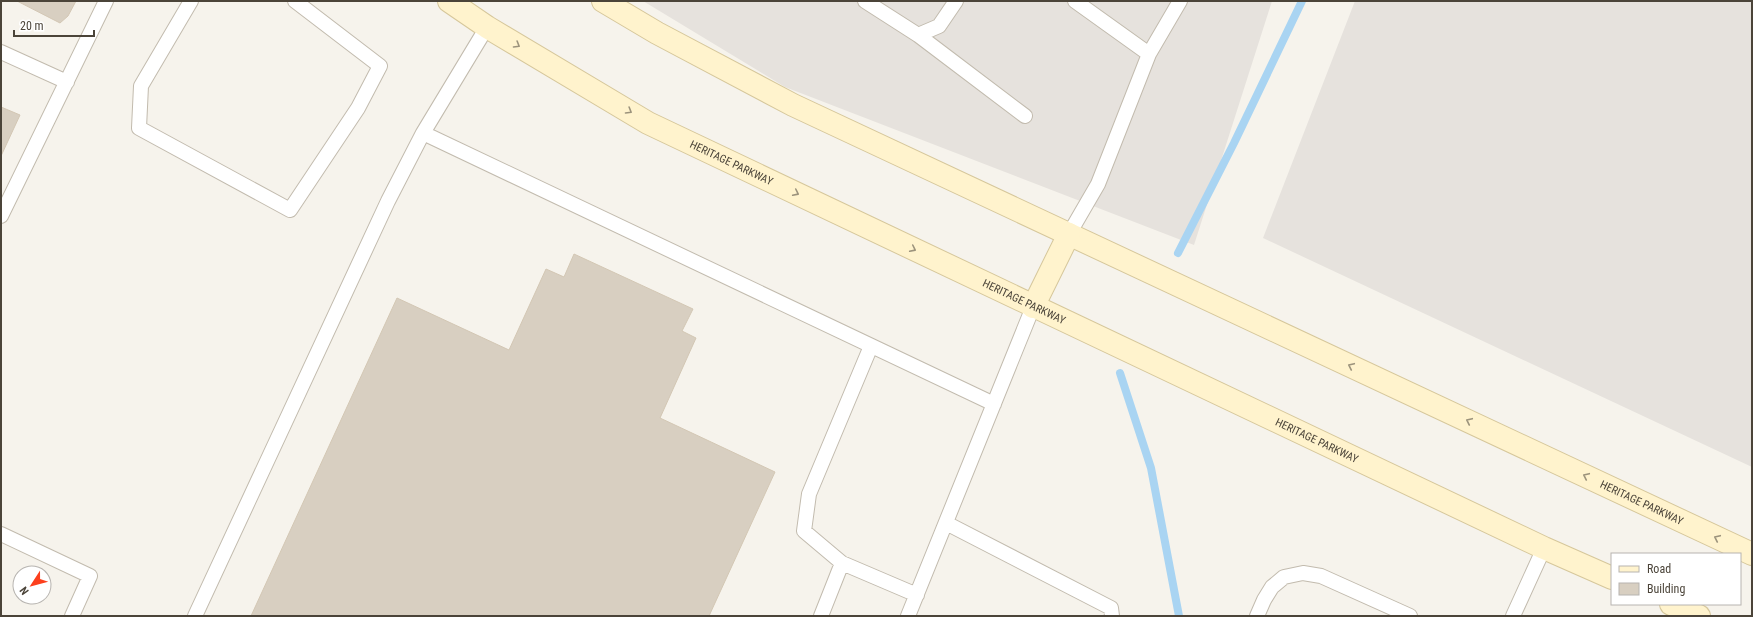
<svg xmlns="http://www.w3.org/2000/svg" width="1753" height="617" font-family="'Roboto Condensed',sans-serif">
  <rect width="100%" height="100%" fill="#f6f3ec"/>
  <!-- industrial -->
  <path fill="#e6e2dd" d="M643,1H1272L1194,245L785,87Z
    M1355,1H1752V467L1263,238Z"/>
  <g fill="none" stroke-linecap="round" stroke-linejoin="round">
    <!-- stream -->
    <path stroke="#a9d4f2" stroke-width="8" d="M1178,253L1234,143L1302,1
      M1120,373L1151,468L1179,616"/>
  </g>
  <!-- building -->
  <path fill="#d8cfc1" stroke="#d3c7b4" d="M17,1H76L68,16L60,23Z
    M1,107L20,115L1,156Z
    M574,254L693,309L682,331L696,338L660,418L775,472L709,616H251L397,298L509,350L546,269L564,277Z"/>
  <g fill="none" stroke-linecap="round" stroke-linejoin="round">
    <defs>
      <path id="lane" d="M191,1L141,86L139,128L290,210L358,108L380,66L295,1
        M865,1L918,35L939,26L956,1
        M1075,1L1149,54
        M918,35L1025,116
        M1,52L67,82
        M423,133L994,404
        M1,216L106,1
        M1069,234L1098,184L1149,54L1180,1
        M946,523L1111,608L1112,616
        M1,534L90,576L72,616
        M842,563L804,531L809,494L871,346
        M195,616L388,201L423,133L487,27
        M821,616L842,563L917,595
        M908,616L1033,307
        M1257,616L1264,600L1272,587L1284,577L1303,573L1321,576L1410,616
        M1513,616L1544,548"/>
      <g id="secondary">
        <path id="s1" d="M449,1L487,27L648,123L1544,548L1612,578"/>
        <path id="s2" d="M603,1L657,33L793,105L1752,554"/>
        <path d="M1033,307L1069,234"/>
        <path d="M1671,604L1699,616"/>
      </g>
    </defs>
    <!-- lane casing -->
    <use href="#lane" stroke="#c2bbae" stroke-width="16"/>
    <!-- secondary casing -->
    <use href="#secondary" stroke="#d6c79b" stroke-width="24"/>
    <!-- lane -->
    <use href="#lane" stroke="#fff" stroke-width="14"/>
    <!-- secondary -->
    <use href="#secondary" stroke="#fff3cd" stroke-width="22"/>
  </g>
  <!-- one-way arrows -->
  <defs><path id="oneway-chevron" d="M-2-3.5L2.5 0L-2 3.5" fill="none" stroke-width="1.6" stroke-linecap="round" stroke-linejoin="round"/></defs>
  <g stroke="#9c937c">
    <use href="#oneway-chevron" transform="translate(517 45) rotate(31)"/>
    <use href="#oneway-chevron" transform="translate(629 111) rotate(31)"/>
    <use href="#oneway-chevron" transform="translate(796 193) rotate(26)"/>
    <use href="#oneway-chevron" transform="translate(913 249) rotate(26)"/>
    <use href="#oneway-chevron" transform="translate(1351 366) rotate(-155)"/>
    <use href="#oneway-chevron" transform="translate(1469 421) rotate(-155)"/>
    <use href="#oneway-chevron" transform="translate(1586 476) rotate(-155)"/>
    <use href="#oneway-chevron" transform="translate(1717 538) rotate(-155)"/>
  </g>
  <g text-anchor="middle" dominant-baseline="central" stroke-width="3" stroke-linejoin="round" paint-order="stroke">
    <!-- street labels -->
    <g font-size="11" fill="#4b4439" stroke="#fff">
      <text stroke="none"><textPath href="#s1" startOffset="326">HERITAGE PARKWAY</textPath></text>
      <text stroke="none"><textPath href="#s1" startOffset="650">HERITAGE PARKWAY</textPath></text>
      <text stroke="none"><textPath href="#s1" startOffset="974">HERITAGE PARKWAY</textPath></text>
      <text stroke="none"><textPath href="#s2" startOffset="1154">HERITAGE PARKWAY</textPath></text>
    </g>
  </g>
  <!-- border -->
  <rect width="1753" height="617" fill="none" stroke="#4b4439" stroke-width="4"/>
  <!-- legend -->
  <rect x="1611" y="553" width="130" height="52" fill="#ffffff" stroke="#b7b4b0"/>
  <rect x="1619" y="566" width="20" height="6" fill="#fff3cd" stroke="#b7b4b0"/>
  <text x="1647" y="573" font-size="12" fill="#4b4439">Road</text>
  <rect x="1619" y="583" width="20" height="12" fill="#d8cfc1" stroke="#b7b4b0"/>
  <text x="1647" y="593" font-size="12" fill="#4b4439">Building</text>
  <!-- north arrow -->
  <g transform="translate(32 585) rotate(234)"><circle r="19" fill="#ffffff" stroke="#b7b4b0"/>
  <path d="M0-3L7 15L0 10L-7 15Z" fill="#fc3f1d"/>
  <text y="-6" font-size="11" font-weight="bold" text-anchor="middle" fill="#4b4439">N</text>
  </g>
  <!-- scale -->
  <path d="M14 30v6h80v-6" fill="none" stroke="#4b4439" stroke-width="2"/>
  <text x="20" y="30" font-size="12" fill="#4b4439" stroke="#ffffff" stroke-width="3" paint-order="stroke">20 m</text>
</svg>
